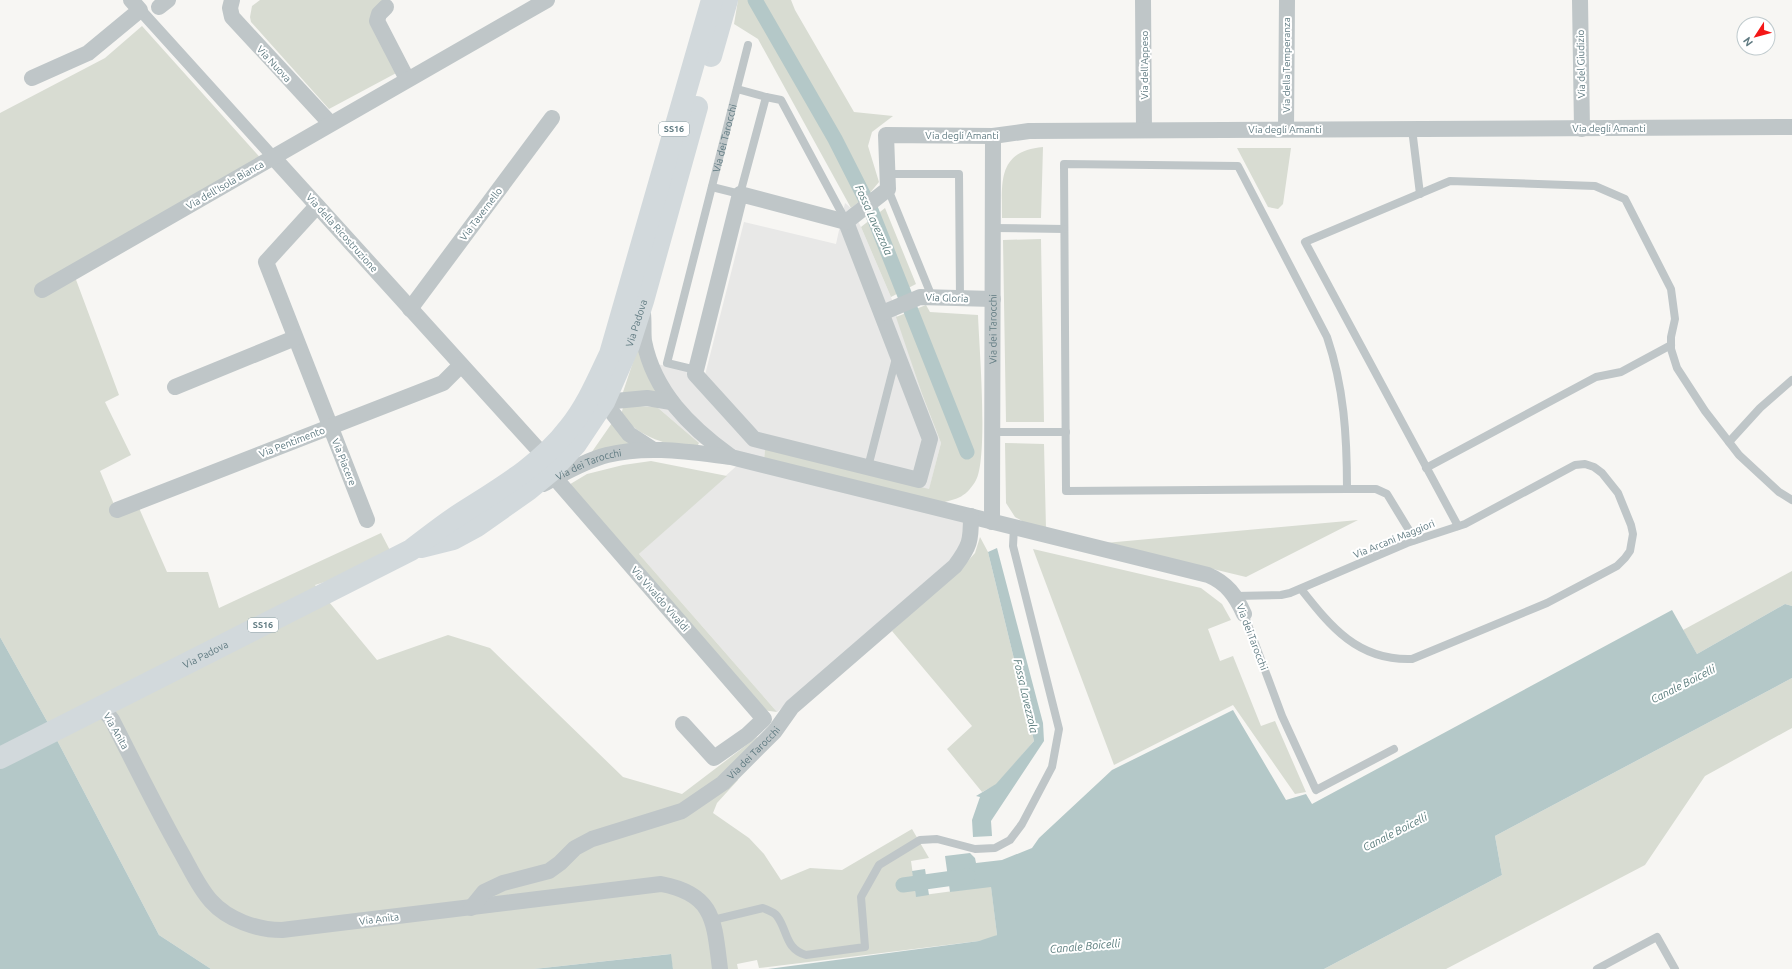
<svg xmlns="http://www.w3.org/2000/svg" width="1792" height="969" font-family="Ubuntu,sans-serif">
  <rect width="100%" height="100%" fill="#f7f6f3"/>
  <!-- built -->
  <path fill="#e8e8e7" d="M845,203L851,208L861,227L891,297L922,394L941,443L929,490L765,449L764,460L965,515L961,546L951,559L777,712L639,554L742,461L699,443L657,407V364L705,375L744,222L836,244Z"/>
  <!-- green -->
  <path fill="#d8dcd2" d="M260,0H382L385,4L380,7L400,71L329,109L251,22L250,17L252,6Z
    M738,0H791L795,10L854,112L893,116L872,132L868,146L879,182L869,194L851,208L758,39L734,24Z
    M142,26L265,163L75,277L119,395L105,402L131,455L100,471L118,514L139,508L167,572H208L219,608L381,533L395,560L315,585L377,660L448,635L490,648L623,777L682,794L757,737L760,740L729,770L738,780L717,803L713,813L749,838L764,854L781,880L810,868L842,870L912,829L929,858L911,861L916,896L991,886L997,935L988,940L979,941L759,968L757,960L737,964L738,969H673L670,954L534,969H211L159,935L48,723L0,637V113L105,58Z
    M1043,147L1041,218H1002C1002,182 997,151 1043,147Z
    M1237,148H1291L1283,204L1278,209L1268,207Z
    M885,208L916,284L891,297L861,227Z
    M1041,239L1044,422H1006L1003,240Z
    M926,305L930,312L978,315C979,345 989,462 975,482C964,499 956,499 937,504L764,460L765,449L929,489L941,443L922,394L896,317Z
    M639,344L657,392L622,395Z
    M637,406L657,407L699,443L695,451C665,443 643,439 621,416L623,407Z
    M612,423L636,445L589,456Z
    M1005,443L1044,444L1046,529L1029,525L1015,517L1006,503Z
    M651,461L727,476L639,554L777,712L762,710L567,486L587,474L623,465Z
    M1358,520L1246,577L1105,543Z
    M980,537L988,552L1034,741L996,785L982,792L947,749L972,726L892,631L966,563L975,553Z
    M1033,549L1201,588L1222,604L1231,620L1208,629L1220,661L1233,656L1261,726L1275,721L1306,792L1295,794L1233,705L1114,765Z
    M1792,571V606L1785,604L1697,654L1683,630Z
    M1792,678V728L1705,776L1645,865L1446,969H1324L1502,875L1495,836Z"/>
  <!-- water -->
  <path fill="#b4c8c8" d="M997,548L1043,723L1044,741L991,821L992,836L973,837L972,820L980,797L976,796L996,784L1034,741L988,552Z
    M1785,604L1792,606V678L1495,836L1502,875L1324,969H768L979,941L997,935L991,887L950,892L945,856L970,853L975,858L976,863L1002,860L1032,848L1039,838L1112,770L1233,710L1286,800L1306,794L1312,804L1672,610L1697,654Z
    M0,637L48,723L159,935L211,969H0Z
    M925,869L929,895L916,897L912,871Z
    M671,954L673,969H534Z"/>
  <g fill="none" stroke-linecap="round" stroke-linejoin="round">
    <!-- canal -->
    <path stroke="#b4c8c8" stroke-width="15" d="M755,0L835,139L871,210L967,452
      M903,885L968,876"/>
    <!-- service -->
    <g stroke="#bfc6c8" stroke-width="8">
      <path d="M737,89L766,97"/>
      <path d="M1412,129L1420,194"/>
      <path d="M1064,164L1238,166L1327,337C1344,387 1347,436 1347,489L1066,491Z"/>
      <path d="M887,174H959L960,298"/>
      <path d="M712,187L740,194L766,97L781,100L846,221"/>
      <path d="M888,189L932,297"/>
      <path d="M993,228L1064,229"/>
      <path id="s1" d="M696,370L667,363L748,45"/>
      <path d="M993,432H1066"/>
      <path d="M1729,442L1760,408L1792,380"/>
      <path d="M868,467L896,358"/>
      <path d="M1426,468L1596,377L1621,372L1671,345"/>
      <path d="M1347,489H1376L1387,494L1415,540"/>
      <path d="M1458,526L1305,242L1450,181L1595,186L1625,199L1671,289L1675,319L1671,337V349L1677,368L1705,411L1739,455L1779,492L1792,500"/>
      <path d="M1235,596L1281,595L1290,593L1407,543L1465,524L1575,465L1585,464L1594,467L1602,473L1618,493L1631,525L1633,534L1630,551L1625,558L1617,566L1602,574L1547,603L1412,659C1358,661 1331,627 1301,589"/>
      <path d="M1244,614L1282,716L1316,790L1394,749"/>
      <path d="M713,920L763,908C767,910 774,912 777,916C788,931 785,949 806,955L865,947L861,897L879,865L920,840L937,839L975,849L995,848L1010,840L1022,824L1052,767L1059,729L1013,546L1014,527"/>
      <path d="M1597,969L1657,937L1675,969"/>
    </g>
    <!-- pedestrian -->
    <path stroke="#bfc6c8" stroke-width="12" d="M140,10L273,157"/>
    <!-- minor -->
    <g stroke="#bfc6c8" stroke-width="16">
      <path d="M232,0L230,8L232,17L330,123"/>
      <path d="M1143,0L1144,130"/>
      <path d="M1580,0L1582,129"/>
      <path d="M159,7L168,0"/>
      <path d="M386,7L379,14L377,21L407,79"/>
      <path d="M32,78L88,53L140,10L131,0"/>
      <path d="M1286,129L1287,0"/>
      <path d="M273,157L544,456"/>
      <path d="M740,194L846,222L930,439L919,480L754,439L695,374Z"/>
      <path d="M317,206L266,262L367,520"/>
      <path d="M846,222L888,189L886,135L993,136L1029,131L1792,127"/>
      <path d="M42,290L547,0"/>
      <path d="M410,309L552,118"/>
      <path d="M882,313L920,297L993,299"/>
      <path d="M643,314C644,323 643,333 644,341C654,392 690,427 730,456"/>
      <path d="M175,387L295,338"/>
      <path d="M652,449L629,434L604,402L647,398L671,402"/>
      <path d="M555,478L764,719L747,735L714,758L683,724"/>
      <path id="s2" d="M543,484C563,474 584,461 607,455C648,445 689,452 731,457L1208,575C1227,583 1236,596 1244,614"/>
      <path d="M117,510L443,383L461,365"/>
      <path id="s3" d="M992,522L993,136"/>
      <path d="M102,707L112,720C135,765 157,810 182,854C191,870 199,888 211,901C228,920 257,930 282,930L661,884C715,894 714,922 720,969"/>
      <path id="s4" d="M471,908L484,892L503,883L549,871L560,863L575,848L592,839L682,811L723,783L775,731L792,707L955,566C970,546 971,541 971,516"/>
    </g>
    <!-- primary -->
    <g stroke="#d2d9dc" stroke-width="22">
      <path d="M711,56L727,0"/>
      <path id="s5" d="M421,547L453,539L477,526L528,490L551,471L576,444L604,402L629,345L643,301L697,107"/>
      <path id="s6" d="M0,758L411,550C427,538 443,525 460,514C499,489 540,466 569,428C587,406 598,379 610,354L712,0"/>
    </g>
  </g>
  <g text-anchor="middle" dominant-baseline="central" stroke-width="4" stroke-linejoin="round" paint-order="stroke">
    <!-- shield labels -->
    <g fill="#fff" stroke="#8fa2a7" stroke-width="1">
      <rect x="659" y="122" width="30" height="14" rx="3"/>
      <rect x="248" y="618" width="30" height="14" rx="3"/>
    </g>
    <g font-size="9" font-weight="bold" fill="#5f7a81">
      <text x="674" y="129">SS16</text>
      <text x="263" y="625">SS16</text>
    </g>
    <!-- street labels -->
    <g font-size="10" fill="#5f7a81" stroke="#fff">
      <text transform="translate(274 64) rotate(47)">Via Nuova</text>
      <text transform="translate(1581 64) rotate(-91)">Via del Giudizio</text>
      <text transform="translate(1144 65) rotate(-90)">Via dell'Appeso</text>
      <text transform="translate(1286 65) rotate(-90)">Via della Temperanza</text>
      <text x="1609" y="128">Via degli Amanti</text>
      <text x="1285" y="129">Via degli Amanti</text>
      <text x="962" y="135">Via degli Amanti</text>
      <text stroke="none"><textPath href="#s1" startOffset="262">Via dei Tarocchi</textPath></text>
      <text transform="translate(225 185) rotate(-30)">Via dell'Isola Bianca</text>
      <text transform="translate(481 214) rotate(-53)">Via Tavernello</text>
      <text transform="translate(342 233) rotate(48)">Via della Ricostruzione</text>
      <text transform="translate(947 298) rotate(2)">Via Gloria</text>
      <text stroke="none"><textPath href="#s5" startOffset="325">Via Padova</textPath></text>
      <text stroke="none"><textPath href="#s3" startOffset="193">Via dei Tarocchi</textPath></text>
      <text transform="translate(292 442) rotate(-21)">Via Pentimento</text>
      <text transform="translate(344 462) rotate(68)">Via Piacere</text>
      <text stroke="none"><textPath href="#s2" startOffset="50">Via dei Tarocchi</textPath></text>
      <text transform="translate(1394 539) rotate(-22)">Via Arcani Maggiori</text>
      <text transform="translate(660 599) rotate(49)">Via Vivaldo Vivaldi</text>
      <text transform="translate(1252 637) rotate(69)">Via dei Tarocchi</text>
      <text stroke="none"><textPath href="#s6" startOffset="230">Via Padova</textPath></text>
      <text transform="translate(116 731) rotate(60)">Via Anita</text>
      <text stroke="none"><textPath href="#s4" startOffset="330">Via dei Tarocchi</textPath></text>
      <text transform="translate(379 919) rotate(-7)">Via Anita</text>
    </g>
    <!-- water labels -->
    <g font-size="11" font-style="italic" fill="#5a7c7c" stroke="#fff">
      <text transform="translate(874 220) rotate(66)">Fossa Lavezzola</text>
      <text transform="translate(1683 684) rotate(-27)">Canale Boicelli</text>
      <text transform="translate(1026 696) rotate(77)">Fossa Lavezzola</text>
      <text transform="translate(1395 832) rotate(-27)">Canale Boicelli</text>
      <text transform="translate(1085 946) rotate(-5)">Canale Boicelli</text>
    </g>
  </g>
  <!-- north arrow -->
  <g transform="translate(1756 36) rotate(234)"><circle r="19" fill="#ffffff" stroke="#bfcacd"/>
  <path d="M0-3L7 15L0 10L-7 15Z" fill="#f41717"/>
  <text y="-6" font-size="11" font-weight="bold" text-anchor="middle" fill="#5f7a81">N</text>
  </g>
</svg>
